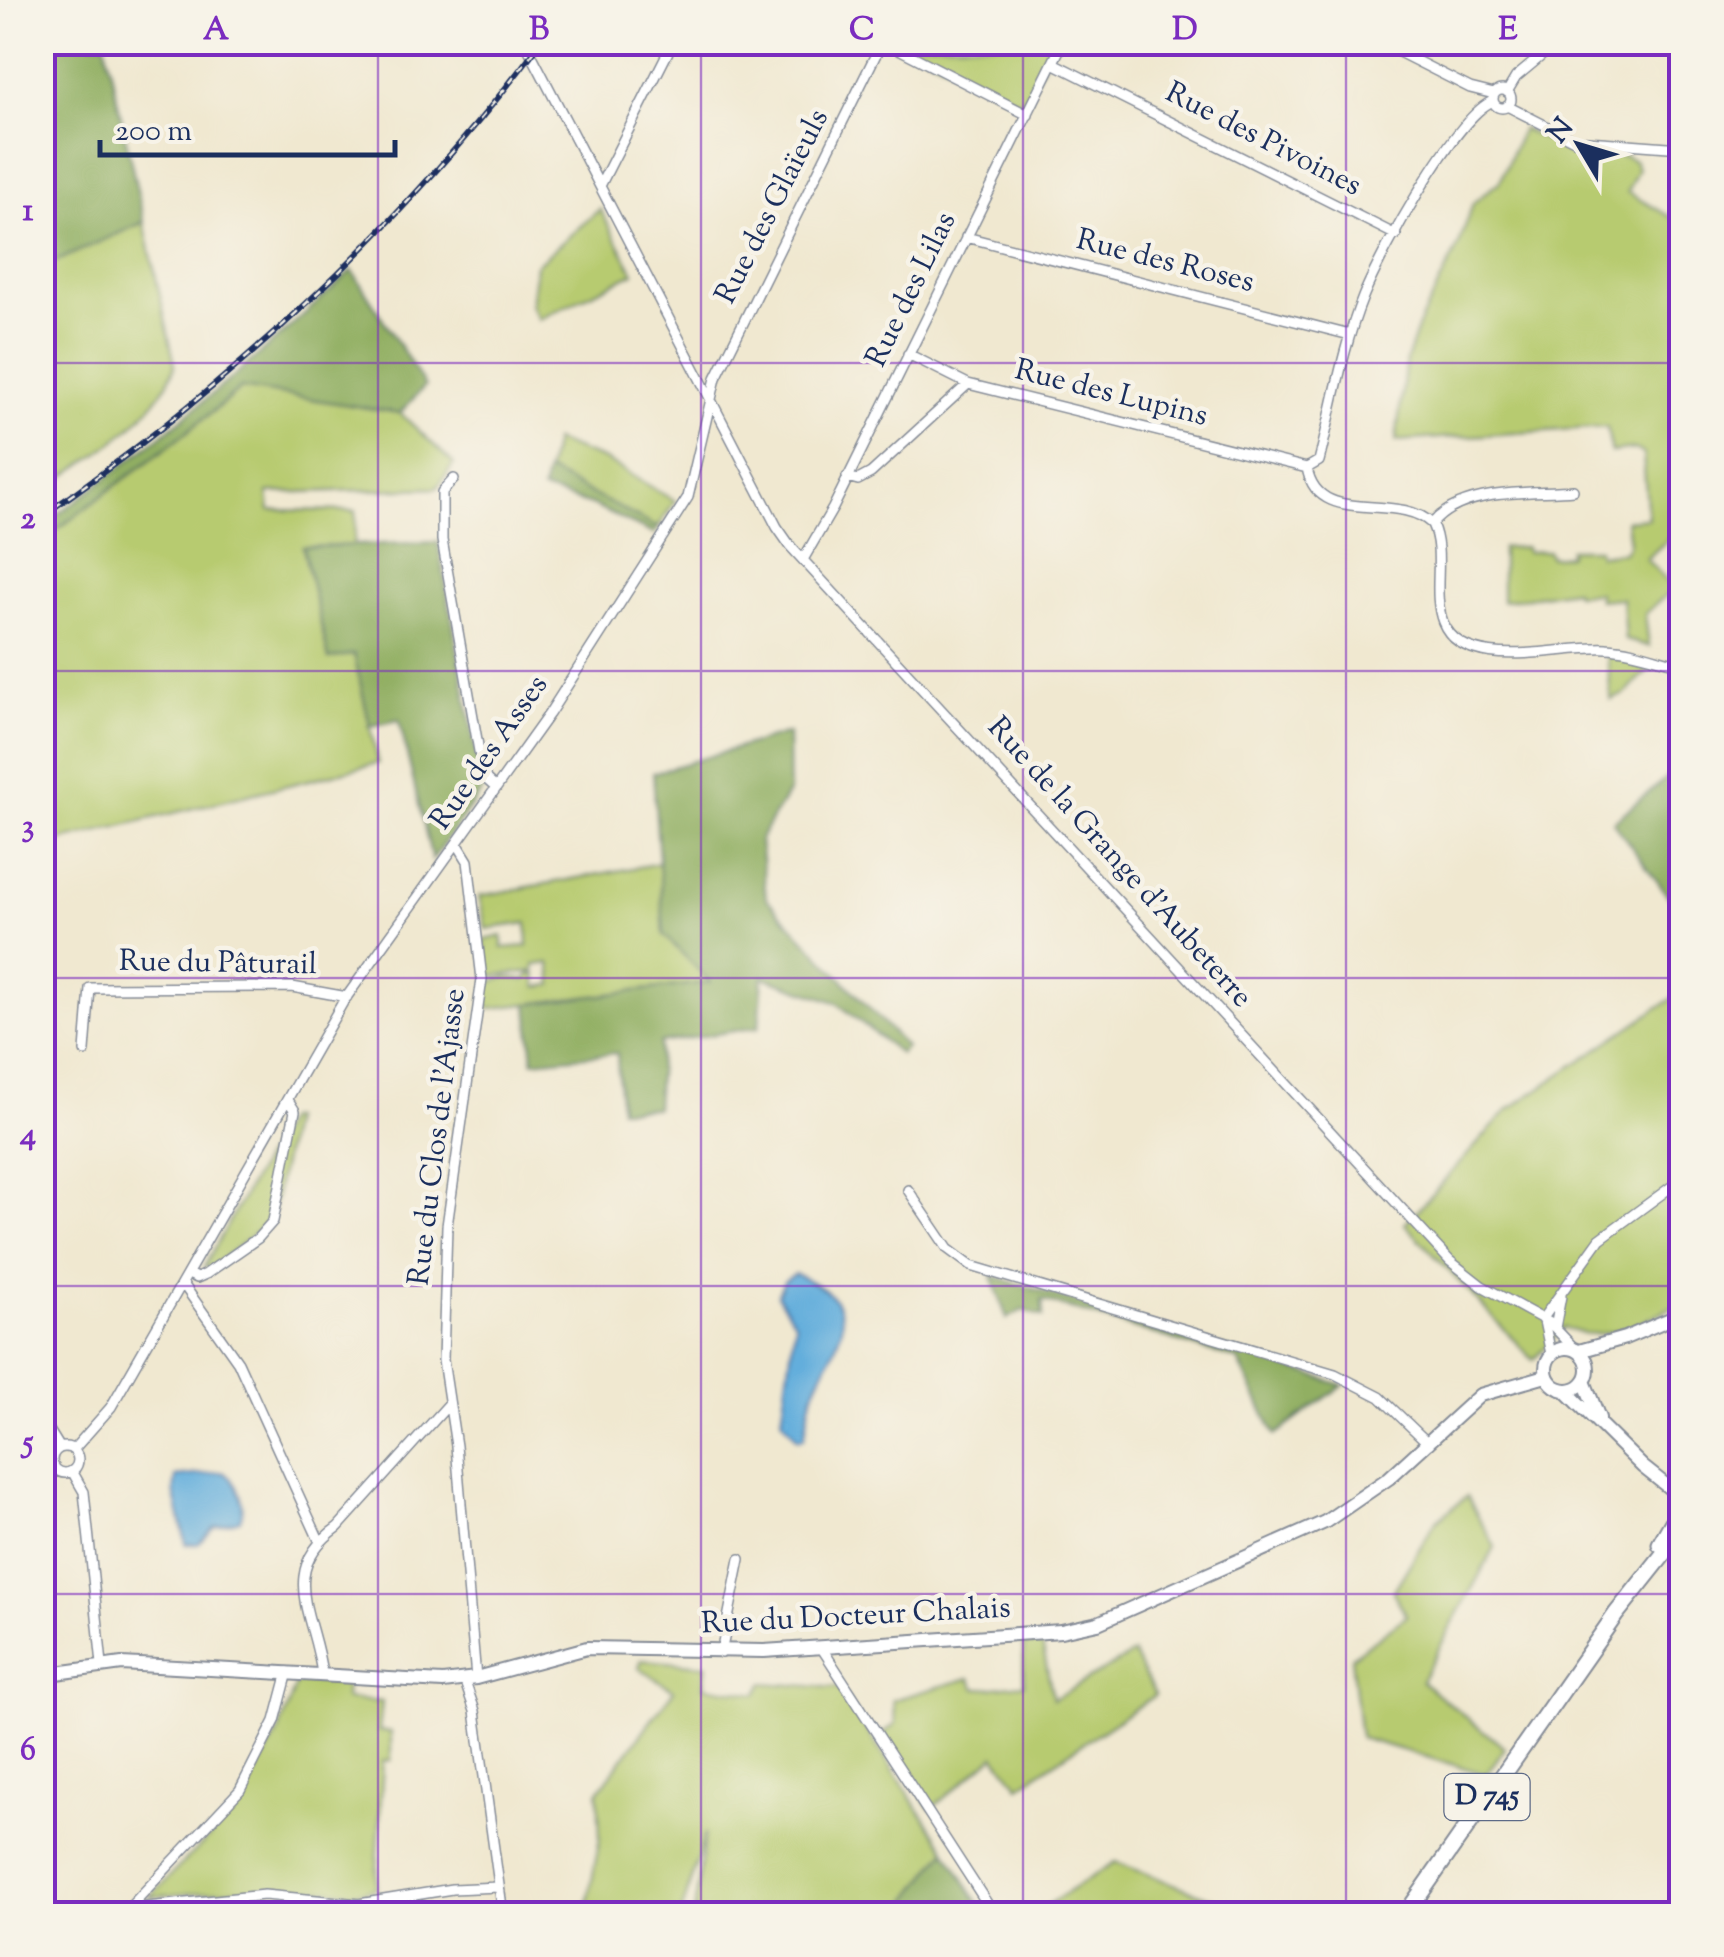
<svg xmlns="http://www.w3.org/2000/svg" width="1724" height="1957" font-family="'Sorts Mill Goudy',serif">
  <rect width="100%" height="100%" fill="#f7f3e8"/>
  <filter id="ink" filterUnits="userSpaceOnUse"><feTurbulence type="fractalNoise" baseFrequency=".01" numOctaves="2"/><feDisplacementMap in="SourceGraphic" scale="20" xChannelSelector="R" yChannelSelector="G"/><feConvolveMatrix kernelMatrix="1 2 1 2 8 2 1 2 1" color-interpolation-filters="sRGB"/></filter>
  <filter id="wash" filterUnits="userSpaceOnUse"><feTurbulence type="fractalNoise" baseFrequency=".0048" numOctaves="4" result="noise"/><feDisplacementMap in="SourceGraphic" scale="40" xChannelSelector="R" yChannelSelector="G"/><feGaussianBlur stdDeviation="2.25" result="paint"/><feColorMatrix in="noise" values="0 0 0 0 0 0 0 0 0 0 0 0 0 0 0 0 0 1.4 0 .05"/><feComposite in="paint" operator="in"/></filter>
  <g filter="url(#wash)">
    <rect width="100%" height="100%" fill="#f0e8d0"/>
    <!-- green -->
    <path fill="#b7cb6f" stroke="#697d66" stroke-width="2.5" d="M902,43H1054L1025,99L1019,102Z
      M1522,129L1578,154L1625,156L1635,161L1638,169L1627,192L1681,223V528L1646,559L1674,588L1645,614L1649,646L1625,640L1622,598L1599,600L1598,593L1575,594L1574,590L1502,601V548L1525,547L1526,552L1548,551L1550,557L1569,555V549H1598L1599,555L1624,552L1629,543L1626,520L1648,518L1643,454L1635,449L1611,452L1607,427L1396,441L1406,360L1418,326L1459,245L1473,203L1500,181Z
      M600,209L634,273L539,319L531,305L536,265Z
      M144,222L175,365C158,418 88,462 43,490V272L52,263Z
      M241,388L400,413L454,464L437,488L268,493L270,510L356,511L354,546L303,548L329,659L354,654L378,763L43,845V541C108,489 178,443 241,388Z
      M554,441L605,460L675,501L658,528L547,471Z
      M1607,654L1653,666L1625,694L1611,700Z
      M660,863L664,935L711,982L484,1009L487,983L507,977L526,980L530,974H536L537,987L553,985L550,963L535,965V971L487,976L484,940L502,936V948L528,946L527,923L486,929L479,896Z
      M1681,992V1303C1644,1320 1604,1347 1564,1327L1533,1360L1405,1224L1508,1110Z
      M286,1119H291L271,1220L211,1268L204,1267Z
      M1467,1496L1495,1547L1421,1681L1505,1748L1486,1774L1360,1738L1351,1657L1407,1616L1393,1592L1436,1521Z
      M1042,1643L1053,1699L1133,1654L1155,1695L1019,1786L995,1755L931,1809L882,1734L896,1724L893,1700L970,1678L976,1689L1024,1684L1023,1645Z
      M641,1660L707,1665L704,1686L757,1694L763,1683L839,1688L946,1850L908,1900L912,1914H694L705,1833L681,1914H586L600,1837L598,1792L674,1690L639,1668Z
      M297,1681L346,1683L345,1699L382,1702L379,1731L391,1732V1760L383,1761L376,1889L353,1893L281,1886L149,1897L236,1810L279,1731Z
      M1115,1862L1253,1914H1034Z"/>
    <!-- forest -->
    <path fill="#91af62" stroke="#566f60" stroke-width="2.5" d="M43,42L105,43L144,222L52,263L43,272Z
      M352,270L425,386L400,413L241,388C178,442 108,489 43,541V525C152,446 254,363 352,270Z
      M547,471L658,528L654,534L591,505L542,490Z
      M438,542L483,789L432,860L399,720L370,726L354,654L329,659L303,547Z
      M788,733L789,791L760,839L766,898L906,1047L900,1054L836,1002L763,977L759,1027L660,1043L656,1108L620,1109L617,1053L533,1061L528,1004L710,982L664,935L653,773Z
      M1677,769L1682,775L1681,913L1613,822Z
      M992,1276L1343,1385L1275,1435L1238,1360L1042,1300L1043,1317L1023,1310L1007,1319Z
      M946,1850L985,1914H912L908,1900Z"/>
    <!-- water -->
    <path fill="#64aedc" stroke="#406e9d" stroke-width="2.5" d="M795,1274C869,1305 839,1336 814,1392C808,1407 808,1422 804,1438L798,1439L782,1419L795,1323L777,1295L784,1281Z
      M223,1472C238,1481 247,1503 240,1520L215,1527L198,1544H186L174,1491L176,1477Z"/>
  </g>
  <g filter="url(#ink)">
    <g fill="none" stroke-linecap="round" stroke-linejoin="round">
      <defs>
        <path id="street" d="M525,42L777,527L791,547L1450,1261L1482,1286L1550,1323L1574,1348
          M885,42L1028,115
          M1379,42L1470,88L1494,94
          M1053,63L1396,235
          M1493 99a9 9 0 1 1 18 0a9 9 0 1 1-18 0Z
          M1507,92L1516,77L1558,42
          M1507,106L1574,140L1682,148
          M601,184L673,42
          M966,237L1350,335
          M908,354L968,384L1307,468
          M1307,468C1318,529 1397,490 1432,524C1446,555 1431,591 1443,622C1464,675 1562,645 1607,648C1632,649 1657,659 1682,665
          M1307,468L1319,461C1333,407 1342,349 1363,297C1379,257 1455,116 1493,101
          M847,477L858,480L871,473L968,384
          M454,479L442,492V540L480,757L486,779L496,788
          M1432,524C1462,487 1530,494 1573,490
          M804,558L833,508L1063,42
          M457,843L468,861L482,979L447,1226L443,1360L456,1446L476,1678
          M85,1051L90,988L292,987L347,997
          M908,1190L948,1249L971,1266L1335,1374L1380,1397L1429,1444
          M188,1274L197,1278L206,1274L258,1238L273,1221L295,1111L288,1100
          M183,1284L238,1362L319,1540
          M1543,1318L1600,1239L1682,1179
          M1544,1321L1551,1354
          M1555,1328L1561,1296
          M42,1419L60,1448
          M52 1460a13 13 0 1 1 26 0a13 13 0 1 1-26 0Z
          M73,1450L111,1407L343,1002L549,714L688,497L716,378L882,42
          M72,1471L84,1492L102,1664
          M821,1647L994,1914
          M721,1653L740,1559
          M322,1674C315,1616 276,1571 338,1527L448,1405
          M464,1679L475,1711L503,1914
          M128,1909L264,1895L359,1904L452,1889L499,1887
          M101,1914L128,1909L240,1790L275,1721L288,1672"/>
        <path id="secondary" d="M1546 1369a21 21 0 1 1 42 0a21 21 0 1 1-42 0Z
          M1579,1351L1625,1338L1682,1314
          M1584,1381L1599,1418
          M1565,1390L1643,1467L1677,1494
          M42,1675L122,1664L443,1682L476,1678L587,1648L764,1651L1061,1631L1098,1623L1325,1522L1389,1478L1480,1395L1546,1376"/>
        <path id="primary" d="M1682,1488L1676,1500L1682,1517
          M1660,1544L1678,1513
          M1406,1914L1616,1614L1682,1531"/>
      </defs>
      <!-- street casing -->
      <use href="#street" stroke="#868c97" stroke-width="12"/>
      <!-- secondary casing -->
      <use href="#secondary" stroke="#868c97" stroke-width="16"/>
      <!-- primary casing -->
      <use href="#primary" stroke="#868c97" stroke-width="19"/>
      <!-- street -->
      <use href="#street" stroke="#fff" stroke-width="9"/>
      <!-- secondary -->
      <use href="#secondary" stroke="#fff" stroke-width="12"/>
      <!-- primary -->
      <use href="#primary" stroke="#fff" stroke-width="15"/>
      <defs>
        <path id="rail" d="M42,516C231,385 403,227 541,42"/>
      </defs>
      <!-- rail casing -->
      <use href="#rail" stroke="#1b2f5e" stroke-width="6"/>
      <!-- rail -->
      <use href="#rail" stroke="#f7f3e8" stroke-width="2.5" stroke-dasharray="8" stroke-linecap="butt"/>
    </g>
  </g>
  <!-- grid -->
  <path fill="none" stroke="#7b2cbf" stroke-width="2.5" stroke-opacity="0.55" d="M378,42V1914M701,42V1914M1023,42V1914M1346,42V1914M42,363H1682M42,671H1682M42,978H1682M42,1286H1682M42,1594H1682"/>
  <g text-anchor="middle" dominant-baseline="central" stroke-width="9" stroke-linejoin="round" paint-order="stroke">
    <!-- shield labels -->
    <rect fill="#f7f3e8" stroke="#5d6a87" stroke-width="2.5" x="1444.5" y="1774" width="85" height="46" rx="8"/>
    <g font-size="28" font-weight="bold" fill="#1b2f5e">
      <text x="1487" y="1797">D 745</text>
    </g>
    <!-- street labels -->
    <g font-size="30" fill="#1b2f5e" stroke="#f7f3e8">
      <text transform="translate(1263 140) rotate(27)">Rue des Pivoines</text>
      <text transform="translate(773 207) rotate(-63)">Rue des Glaïeuls</text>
      <text transform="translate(1165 262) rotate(14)">Rue des Roses</text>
      <text transform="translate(912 290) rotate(-64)">Rue des Lilas</text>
      <text transform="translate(1111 394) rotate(14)">Rue des Lupins</text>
      <text transform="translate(490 753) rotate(-55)">Rue des Asses</text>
      <text transform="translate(1119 863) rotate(48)">Rue de la Grange d'Aubeterre</text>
      <text transform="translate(218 964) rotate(1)">Rue du Pâturail</text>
      <text transform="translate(438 1137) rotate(-83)">Rue du Clos de l'Ajasse</text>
      <text transform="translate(856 1617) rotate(-3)">Rue du Docteur Chalais</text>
    </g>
  </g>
  <!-- margin -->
  <rect width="1724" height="1957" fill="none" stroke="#f7f3e8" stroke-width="110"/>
  <!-- north arrow -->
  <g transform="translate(1579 145) rotate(308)" stroke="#f7f3e8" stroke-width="8" paint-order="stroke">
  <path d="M0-8L18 38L0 25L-18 38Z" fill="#1b2f5e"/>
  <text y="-15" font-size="28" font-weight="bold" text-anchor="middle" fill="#1b2f5e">N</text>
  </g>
  <!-- scale -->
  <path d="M100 140v15h295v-15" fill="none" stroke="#1b2f5e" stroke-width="5"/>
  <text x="115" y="140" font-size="30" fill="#1b2f5e" stroke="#f7f3e8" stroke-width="8" paint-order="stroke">200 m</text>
  <rect x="55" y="55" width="1614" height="1847" fill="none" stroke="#7b2cbf" stroke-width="4"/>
  <g font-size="32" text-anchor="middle" font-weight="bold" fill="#7b2cbf">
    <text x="216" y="39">A</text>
    <text x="539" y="39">B</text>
    <text x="862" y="39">C</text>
    <text x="1185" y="39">D</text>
    <text x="1508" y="39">E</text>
    <text x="28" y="220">1</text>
    <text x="28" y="528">2</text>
    <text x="28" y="836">3</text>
    <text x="28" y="1144">4</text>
    <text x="28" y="1452">5</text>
    <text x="28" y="1759">6</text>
  </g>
</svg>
